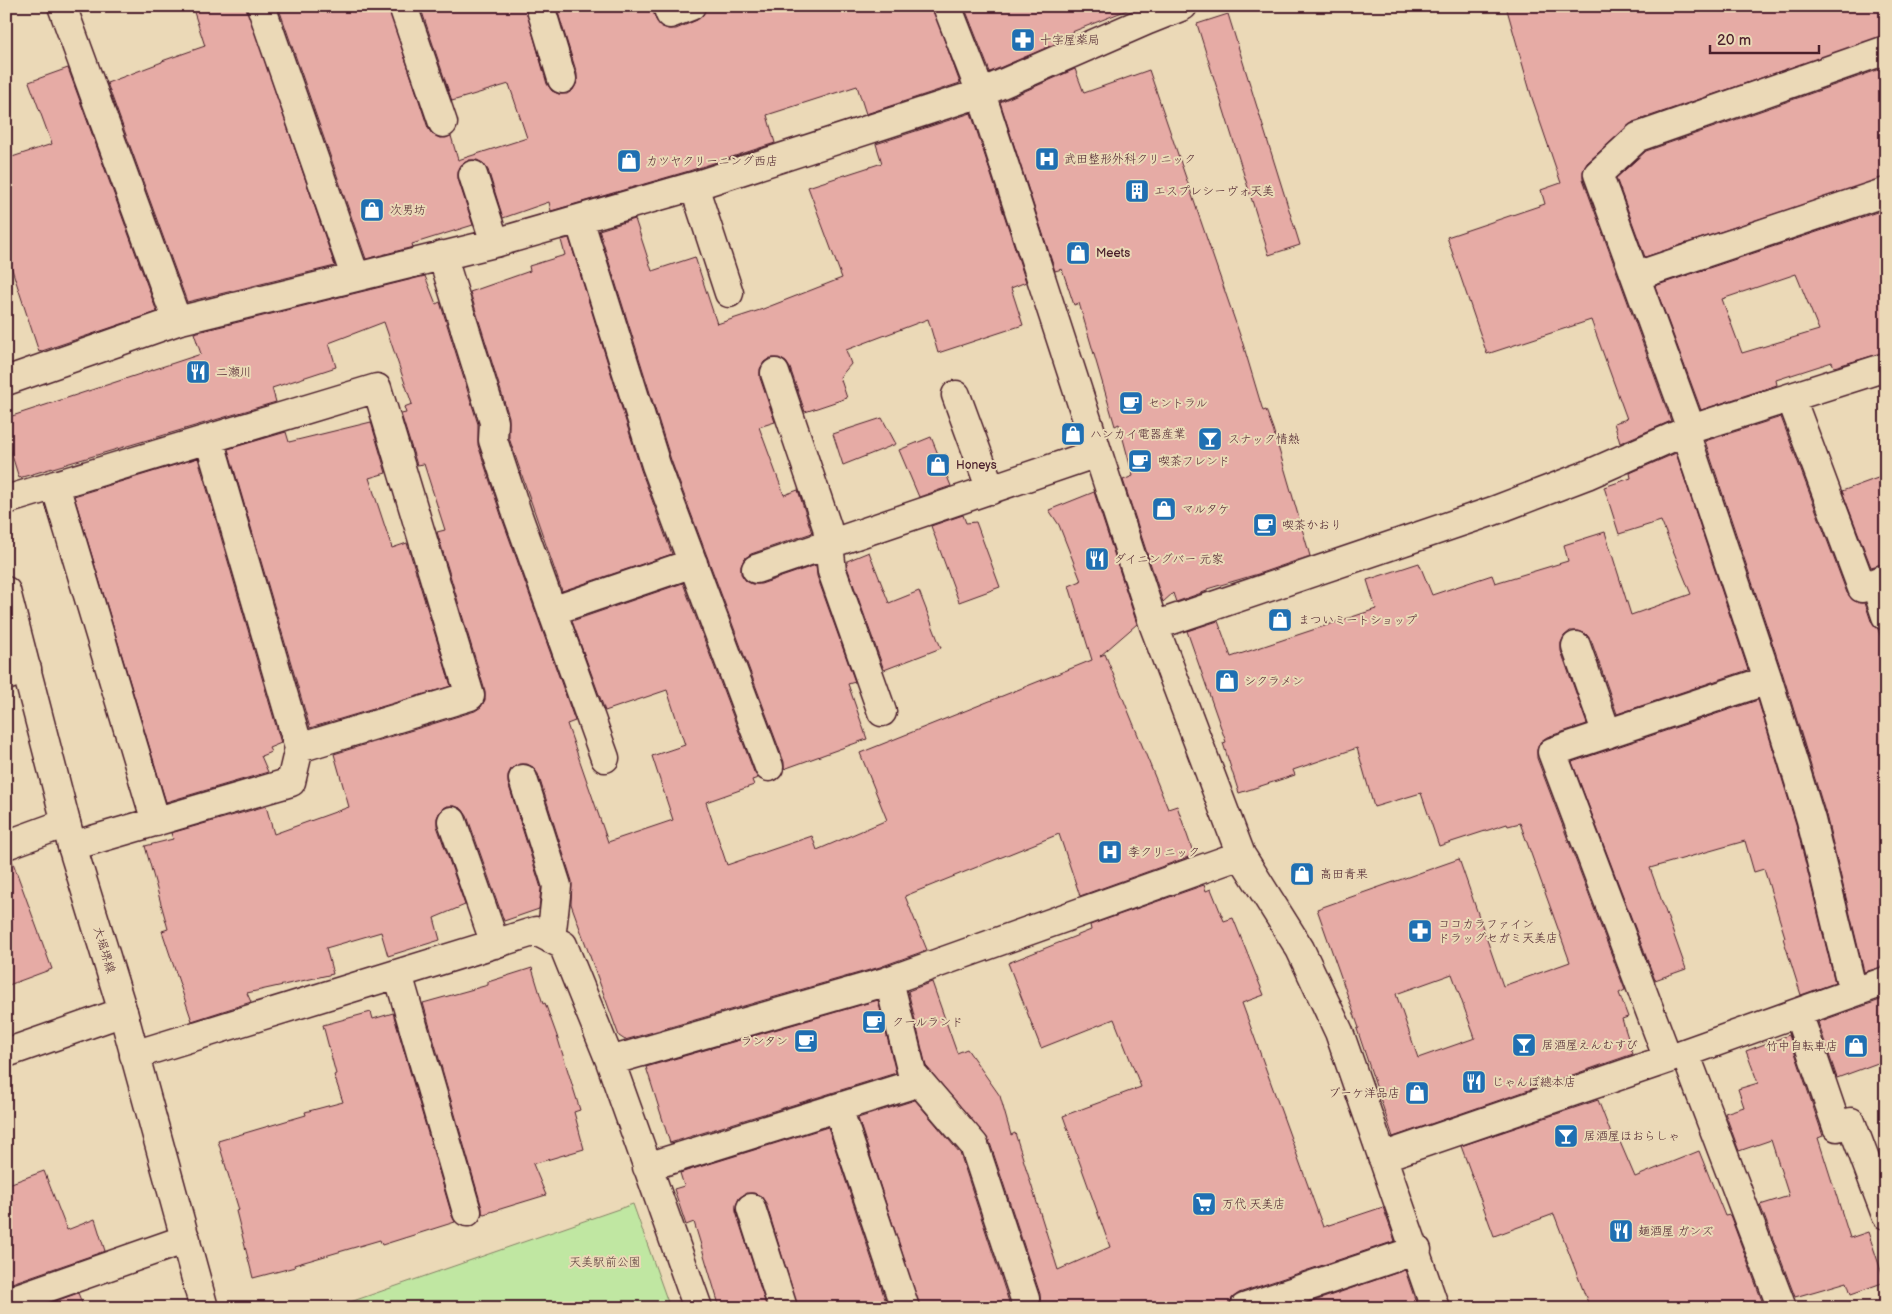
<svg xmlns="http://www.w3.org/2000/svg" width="1892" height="1314" font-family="'Balsamiq Sans','Klee One',sans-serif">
  <rect width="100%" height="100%" fill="#ebd9b7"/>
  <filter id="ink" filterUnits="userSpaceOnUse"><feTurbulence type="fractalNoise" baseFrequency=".02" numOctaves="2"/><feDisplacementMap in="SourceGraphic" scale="10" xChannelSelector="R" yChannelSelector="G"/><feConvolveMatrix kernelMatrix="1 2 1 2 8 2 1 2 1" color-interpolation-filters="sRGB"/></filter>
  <g filter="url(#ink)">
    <!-- green -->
    <path fill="#c0e7a2" stroke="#858366" d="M633,1204L670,1308H333Z"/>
    <!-- building -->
    <path fill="#e6aba5" stroke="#4a1f2b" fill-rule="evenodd" d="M192,6H246L335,266L187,302L107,83L162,62V61L205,46Z
      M278,6H388L428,128L432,134L440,138L451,136L458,160L527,138L509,84L452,101L420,6H525L547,84L552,91L559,94H567L573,90L577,82V74L556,6H652L656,20L661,26L668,29H676L697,20L703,15L706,6H932L960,83L866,114L857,86L767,115L775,143L689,171L551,211L549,202L503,218L488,170L483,163L477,160H469L461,165L458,171V179L473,225L412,244L413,247L366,259Z
      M964,6H1131L1132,8L1062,36L1064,40L990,72Z
      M1506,6H1886V35L1633,122L1587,163L1583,171V179L1671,421L1620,443L1614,423L1627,419L1591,320L1487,354L1447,237L1545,204L1541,190L1561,183L1532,98Z
      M1228,14L1300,245L1269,255L1197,24Z
      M1886,67V177L1645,257L1616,178L1646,151Z
      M68,68L157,312L39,352L6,251V159L52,144L29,82Z
      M1075,69L1084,93L1149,70L1243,344L1263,411L1266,410L1273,429L1310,556L1258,574L1207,589V591L1176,602L1173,593L1163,602L1123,480L1133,476L1119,424L1115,426L1079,303L1074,305L1062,269L1055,271L1000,102Z
      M971,113L1026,282L1011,288L1023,325L938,353L928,319L846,350L851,364L840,377L847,398L805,412L790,368L786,362L779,358H770L764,362L760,369V378L775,422L759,427L784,495L798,490L812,533L751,554L744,559L741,566V574L746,581L752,584H761L816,565L817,576L855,682L848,684L867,739L784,769V762L671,460L599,230L635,219L652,271L695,257L717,324L763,309L842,278L808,187L882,163L876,144Z
      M1886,209V352L1834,367L1832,362L1776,380L1777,385L1701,410L1655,286ZM1796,274L1819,330L1742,353L1722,299Z
      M569,238L641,470L672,554L562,591L509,438V417L470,292L530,271L529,266L565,255L561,240Z
      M425,276L436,304L440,302L478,424V445L503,521L575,721L567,724L608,842L673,820L652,756L685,745L667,690L605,711L572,621L683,583L754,772L758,778L752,780L754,785L706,802L727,865L812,836L817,850L887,820L860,753L1092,660L1069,586L1081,581L1059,525L1049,510L1094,492L1137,624L1100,656L1105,654L1168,809L1177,806L1194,855L1080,896L1059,834L905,896L927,950L880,967L625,1040L619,1036L571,904L572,881L538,774L533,767L527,764H519L511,769L508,775V783L541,888L539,909L504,921L467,816L462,809L455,806H447L440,811L437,818V826L465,905L434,918L440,940L388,956L381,932L326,948L333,974L247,993L251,1002L192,1021L162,931L168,929L145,846L173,839L171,833L266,806L274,834L349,807L334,754L475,711L481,707L485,700V691L437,532L445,530L424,464L417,465L401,414L406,413L404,407L412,404L384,322L329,343L336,367L272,388L276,402L19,478L6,436V418L201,354L194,333Z
      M1781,417L1847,593L1853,600L1859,603H1865L1871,621L1878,629L1886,651V966L1864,972L1826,815L1783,675L1705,441Z
      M882,418L896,444L843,465L833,434Z
      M371,422L386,473L369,478L392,548L407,543L451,686L310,728L228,449L286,432L289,442Z
      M931,437L951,486L919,497L899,450Z
      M1676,453L1748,670L1617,714L1591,640L1586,634L1579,631H1570L1564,636L1561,643V651L1587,724L1547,737L1540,742L1537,750V758L1625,990L1619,993L1628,1017L1622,1019L1633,1054L1393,1137L1357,1029L1359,1028L1317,909L1459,859L1503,986L1570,962L1520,823L1508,826L1507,824L1439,846L1421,793L1374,807L1357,748L1293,770L1295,775L1239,793L1223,743L1226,742L1187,631L1218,621L1231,657L1376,609L1367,580L1419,563L1432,595L1492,575L1495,583L1568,561L1564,545L1605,532L1631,615L1691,594L1661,521L1619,534L1604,487L1631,478L1630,473ZM1452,974L1475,1038L1418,1058L1396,994Z
      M198,458L281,743L269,748L271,752L261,756L268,772L166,802L74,496Z
      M1886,475V563L1871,567L1842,491Z
      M963,515L966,523L976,522L1000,587L959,602L931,526Z
      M869,552L889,603L919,591L941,648L884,670L847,567V561Z
      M1758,700L1796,824L1835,983L1801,995L1783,938L1785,937L1764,869L1754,872L1745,841L1650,868L1686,969L1655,980L1572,762Z
      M6,860H12L52,969L6,986Z
      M1204,885L1206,891L1211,889L1224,921L1233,918L1264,995L1242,1003L1323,1227L1383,1207L1395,1241L1239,1293L1232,1298L1229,1308H1041L1040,1294L989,1140L926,1066L908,991L932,982L957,1053L967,1049L1000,1096L1011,1135L1015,1133L1058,1270L1110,1247L1063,1116L1141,1087L1114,1019L1041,1048L1008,963L1091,930L1090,925Z
      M532,968L543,1004L545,1003L557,1036L580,1110L574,1112L584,1149L533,1164L546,1195L484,1214L482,1213V1208L423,1003L488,985V982Z
      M1886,998V1060L1837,1078L1818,1022Z
      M878,1000L896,1073L670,1143L646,1067Z
      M371,1012L373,1019L393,1013L452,1216L455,1222L382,1245L380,1240L294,1265L295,1267L253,1278L236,1211L239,1210L218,1141L306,1115L305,1112L343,1102L334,1075L336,1074L323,1025Z
      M1789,1035L1823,1136L1818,1138L1850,1238L1868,1232L1885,1282L1851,1294L1847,1282L1795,1297L1760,1205L1789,1196L1771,1140L1739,1151L1725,1113L1744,1107L1738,1089L1758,1083L1746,1051Z
      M915,1100L960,1153L1009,1302V1308H920L858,1118Z
      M1598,1100L1615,1144L1620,1142L1635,1177L1699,1151L1725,1216L1730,1215L1764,1306L1757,1308H1590L1554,1214L1494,1236L1461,1146Z
      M828,1127L888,1308H798L766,1203L761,1196L754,1193H746L739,1198L736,1205V1212L767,1308H720L694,1222L686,1225L674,1189L684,1186L680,1173Z
      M44,1171L67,1230L95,1219L105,1251L6,1285V1185Z
      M1405,1270L1418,1308H1294Z
      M78,1293L84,1308H37Z"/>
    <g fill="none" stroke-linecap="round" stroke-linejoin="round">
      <defs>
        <path id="minor" d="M62,6L177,321
          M261,6L355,276
          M403,6L443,123
          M540,6L562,79
          M667,6L670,14L691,6
          M947,6L981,93L1154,626L1241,855L1300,949L1339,1032L1435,1308
          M473,175L495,243
          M694,186L729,293
          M579,219L656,465L769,767
          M442,255L494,422L493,440L518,516L605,758
          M1636,276L1886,192
          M775,373L827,527L832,571L882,712
          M6,381L177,321L495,243L694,186L981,93L1148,20L1183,6
          M956,395L991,490
          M1791,398L1862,588L1886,578
          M1691,429L1598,174L1638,137L1886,50
          M1685,432L1768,680L1811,820L1853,992
          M55,485L156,822
          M6,500L377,388L470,696L299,748
          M756,569L1097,453
          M1875,583L1886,616
          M552,611L693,563
          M1154,626L1493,511L1587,475L1691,429L1886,367
          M1576,646L1607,734
          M6,676L27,669
          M523,779L557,886L551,939
          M452,821L495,944
          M6,845L66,823
          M72,846L291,782L299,748L209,439
          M398,974L467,1212
          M885,982L892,993L912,1073L974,1145L1025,1299V1308
          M1798,1013L1837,1127L1851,1122L1886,1215
          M6,1053L123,1012
          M1685,1053L1782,1308
          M134,1055L536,931L563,945L610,1061L698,1308
          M1668,1059L1552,752L1768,680
          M610,1061L885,982L1241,855
          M838,1108L905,1308
          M1382,1157L1668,1059L1886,981
          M647,1167L920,1082
          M751,1208L783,1308
          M6,1302L186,1239
          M1244,1308L1417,1250"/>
        <path id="secondary" d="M6,591L72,846L123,1012L204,1308"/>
      </defs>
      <!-- minor casing -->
      <use href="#minor" stroke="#4a1f2b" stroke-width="31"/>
      <!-- secondary casing -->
      <use href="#secondary" stroke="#4a1f2b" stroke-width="31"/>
      <!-- minor -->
      <use href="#minor" stroke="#ebd9b7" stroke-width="28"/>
      <!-- secondary -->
      <use href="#secondary" stroke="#ebd9b7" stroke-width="28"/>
    </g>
  </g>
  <!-- icons -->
  <defs>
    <symbol id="pharmacy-square" viewBox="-11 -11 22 22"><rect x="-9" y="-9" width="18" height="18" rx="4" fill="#1f6fb2" stroke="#ebd9b7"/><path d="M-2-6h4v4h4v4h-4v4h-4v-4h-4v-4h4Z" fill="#fff"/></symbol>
    <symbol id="hospital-square" viewBox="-11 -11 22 22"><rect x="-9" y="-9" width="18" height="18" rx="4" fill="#1f6fb2" stroke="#ebd9b7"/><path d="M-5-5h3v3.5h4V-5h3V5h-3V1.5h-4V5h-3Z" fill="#fff"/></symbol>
    <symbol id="shop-square" viewBox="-11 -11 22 22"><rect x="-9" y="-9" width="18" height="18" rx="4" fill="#1f6fb2" stroke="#ebd9b7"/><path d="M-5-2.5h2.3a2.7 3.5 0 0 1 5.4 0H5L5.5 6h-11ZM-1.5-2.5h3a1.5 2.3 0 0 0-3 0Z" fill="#fff"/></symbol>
    <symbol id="building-square" viewBox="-11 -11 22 22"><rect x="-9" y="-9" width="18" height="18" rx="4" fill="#1f6fb2" stroke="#ebd9b7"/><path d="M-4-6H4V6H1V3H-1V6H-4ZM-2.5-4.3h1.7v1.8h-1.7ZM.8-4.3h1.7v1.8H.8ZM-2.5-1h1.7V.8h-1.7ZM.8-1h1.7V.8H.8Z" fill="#fff"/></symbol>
    <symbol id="restaurant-square" viewBox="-11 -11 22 22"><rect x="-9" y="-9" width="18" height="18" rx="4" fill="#1f6fb2" stroke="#ebd9b7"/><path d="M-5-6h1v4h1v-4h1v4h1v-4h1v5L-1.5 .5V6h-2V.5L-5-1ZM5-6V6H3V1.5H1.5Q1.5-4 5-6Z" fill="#fff"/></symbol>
    <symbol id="cafe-square" viewBox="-11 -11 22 22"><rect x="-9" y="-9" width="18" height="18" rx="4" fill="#1f6fb2" stroke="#ebd9b7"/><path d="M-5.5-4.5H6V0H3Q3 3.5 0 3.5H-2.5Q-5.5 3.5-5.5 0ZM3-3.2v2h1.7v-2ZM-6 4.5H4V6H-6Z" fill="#fff"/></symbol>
    <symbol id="bar-square" viewBox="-11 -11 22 22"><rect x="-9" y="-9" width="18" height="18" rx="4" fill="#1f6fb2" stroke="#ebd9b7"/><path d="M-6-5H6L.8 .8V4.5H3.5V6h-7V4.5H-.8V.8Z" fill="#fff"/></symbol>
    <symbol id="supermarket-square" viewBox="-11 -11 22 22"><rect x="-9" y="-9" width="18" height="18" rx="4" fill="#1f6fb2" stroke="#ebd9b7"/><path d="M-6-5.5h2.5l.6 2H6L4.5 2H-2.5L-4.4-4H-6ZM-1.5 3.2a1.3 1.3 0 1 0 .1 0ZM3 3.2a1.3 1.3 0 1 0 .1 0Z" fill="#fff"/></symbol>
  </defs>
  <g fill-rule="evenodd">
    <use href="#pharmacy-square" x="1009" y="26" width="28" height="28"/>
    <use href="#hospital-square" x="1033" y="145" width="28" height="28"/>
    <use href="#shop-square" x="615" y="147" width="28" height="28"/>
    <use href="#building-square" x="1123" y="177" width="28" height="28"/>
    <use href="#shop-square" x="358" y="196" width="28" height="28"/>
    <use href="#shop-square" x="1064" y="239" width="28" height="28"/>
    <use href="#restaurant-square" x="184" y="358" width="28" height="28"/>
    <use href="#cafe-square" x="1117" y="389" width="28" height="28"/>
    <use href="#shop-square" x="1059" y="420" width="28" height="28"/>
    <use href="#bar-square" x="1196" y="425" width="28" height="28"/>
    <use href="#cafe-square" x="1126" y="447" width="28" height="28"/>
    <use href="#shop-square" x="924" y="451" width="28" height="28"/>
    <use href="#shop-square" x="1150" y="495" width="28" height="28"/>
    <use href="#cafe-square" x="1251" y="511" width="28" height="28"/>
    <use href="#restaurant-square" x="1083" y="545" width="28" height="28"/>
    <use href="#shop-square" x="1266" y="606" width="28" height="28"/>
    <use href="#shop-square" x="1213" y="667" width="28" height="28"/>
    <use href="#hospital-square" x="1096" y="838" width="28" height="28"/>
    <use href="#shop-square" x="1288" y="860" width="28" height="28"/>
    <use href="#pharmacy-square" x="1406" y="917" width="28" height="28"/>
    <use href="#cafe-square" x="860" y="1008" width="28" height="28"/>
    <use href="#cafe-square" x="792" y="1027" width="28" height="28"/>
    <use href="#bar-square" x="1510" y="1031" width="28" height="28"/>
    <use href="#shop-square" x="1842" y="1032" width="28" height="28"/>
    <use href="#restaurant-square" x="1460" y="1068" width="28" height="28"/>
    <use href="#shop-square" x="1403" y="1079" width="28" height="28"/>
    <use href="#bar-square" x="1552" y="1122" width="28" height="28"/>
    <use href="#supermarket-square" x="1190" y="1190" width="28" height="28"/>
    <use href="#restaurant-square" x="1607" y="1217" width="28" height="28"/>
  </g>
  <g text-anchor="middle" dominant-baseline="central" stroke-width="4" stroke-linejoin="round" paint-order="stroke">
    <!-- poi labels -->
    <g font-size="12" fill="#4a1f2b" stroke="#ebd9b7" text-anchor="start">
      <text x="1040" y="40">十字屋薬局</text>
      <text x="1064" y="159">武田整形外科クリニック</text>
      <text x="646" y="161">カツヤクリーニング西店</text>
      <text x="1154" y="191">エスプレシーヴォ天美</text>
      <text x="390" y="210">次男坊</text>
      <text x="1096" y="253">Meets</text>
      <text x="216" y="372">二瀬川</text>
      <text x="1148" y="403">セントラル</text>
      <text x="1090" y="434">ハンカイ電器産業</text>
      <text x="1228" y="439">スナック情熱</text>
      <text x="1158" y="461">喫茶フレンド</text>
      <text x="956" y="465">Honeys</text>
      <text x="1182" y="509">マルタケ</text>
      <text x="1282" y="525">喫茶かおり</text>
      <text x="1114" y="559">ダイニングバー 元家</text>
      <text x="1298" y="620">まついミートショップ</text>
      <text x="1244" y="681">シクラメン</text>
      <text x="1128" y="852">李クリニック</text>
      <text x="1320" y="874">高田青果</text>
      <text x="1438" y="924">ココカラファイン<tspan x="1438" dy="14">ドラッグセガミ天美店</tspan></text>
      <text x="892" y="1022">クールランド</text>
      <text x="788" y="1041" text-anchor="end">ランタン</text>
      <text x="1542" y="1045">居酒屋えんむすび</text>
      <text x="1838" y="1046" text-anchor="end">竹中自転車店</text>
      <text x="1492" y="1082">じゃんぼ總本店</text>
      <text x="1400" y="1093" text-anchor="end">ブーケ洋品店</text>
      <text x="1584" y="1136">居酒屋ほおらしゃ</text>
      <text x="1222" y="1204">万代 天美店</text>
      <text x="1638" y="1231">麺酒屋 ガンズ</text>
    </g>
    <!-- street labels -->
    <g font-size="12" fill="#4a1f2b" stroke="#ebd9b7">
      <text transform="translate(104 950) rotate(73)">大堀堺線</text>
    </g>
    <!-- park labels -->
    <g font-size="12" fill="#5c3d3d" stroke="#ebd9b7">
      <text x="605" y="1262">天美駅前公園</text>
    </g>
  </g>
  <!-- margin -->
  <rect width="1892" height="1314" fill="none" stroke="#ebd9b7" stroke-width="25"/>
  <rect x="12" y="12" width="1867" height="1289" fill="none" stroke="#4a1f2b" stroke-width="2" filter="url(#ink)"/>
  <!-- scale -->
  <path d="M1710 45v8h109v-8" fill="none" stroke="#4a1f2b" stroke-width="2.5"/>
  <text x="1717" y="45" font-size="15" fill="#4a1f2b" stroke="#ebd9b7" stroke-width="4" paint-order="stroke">20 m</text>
</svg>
